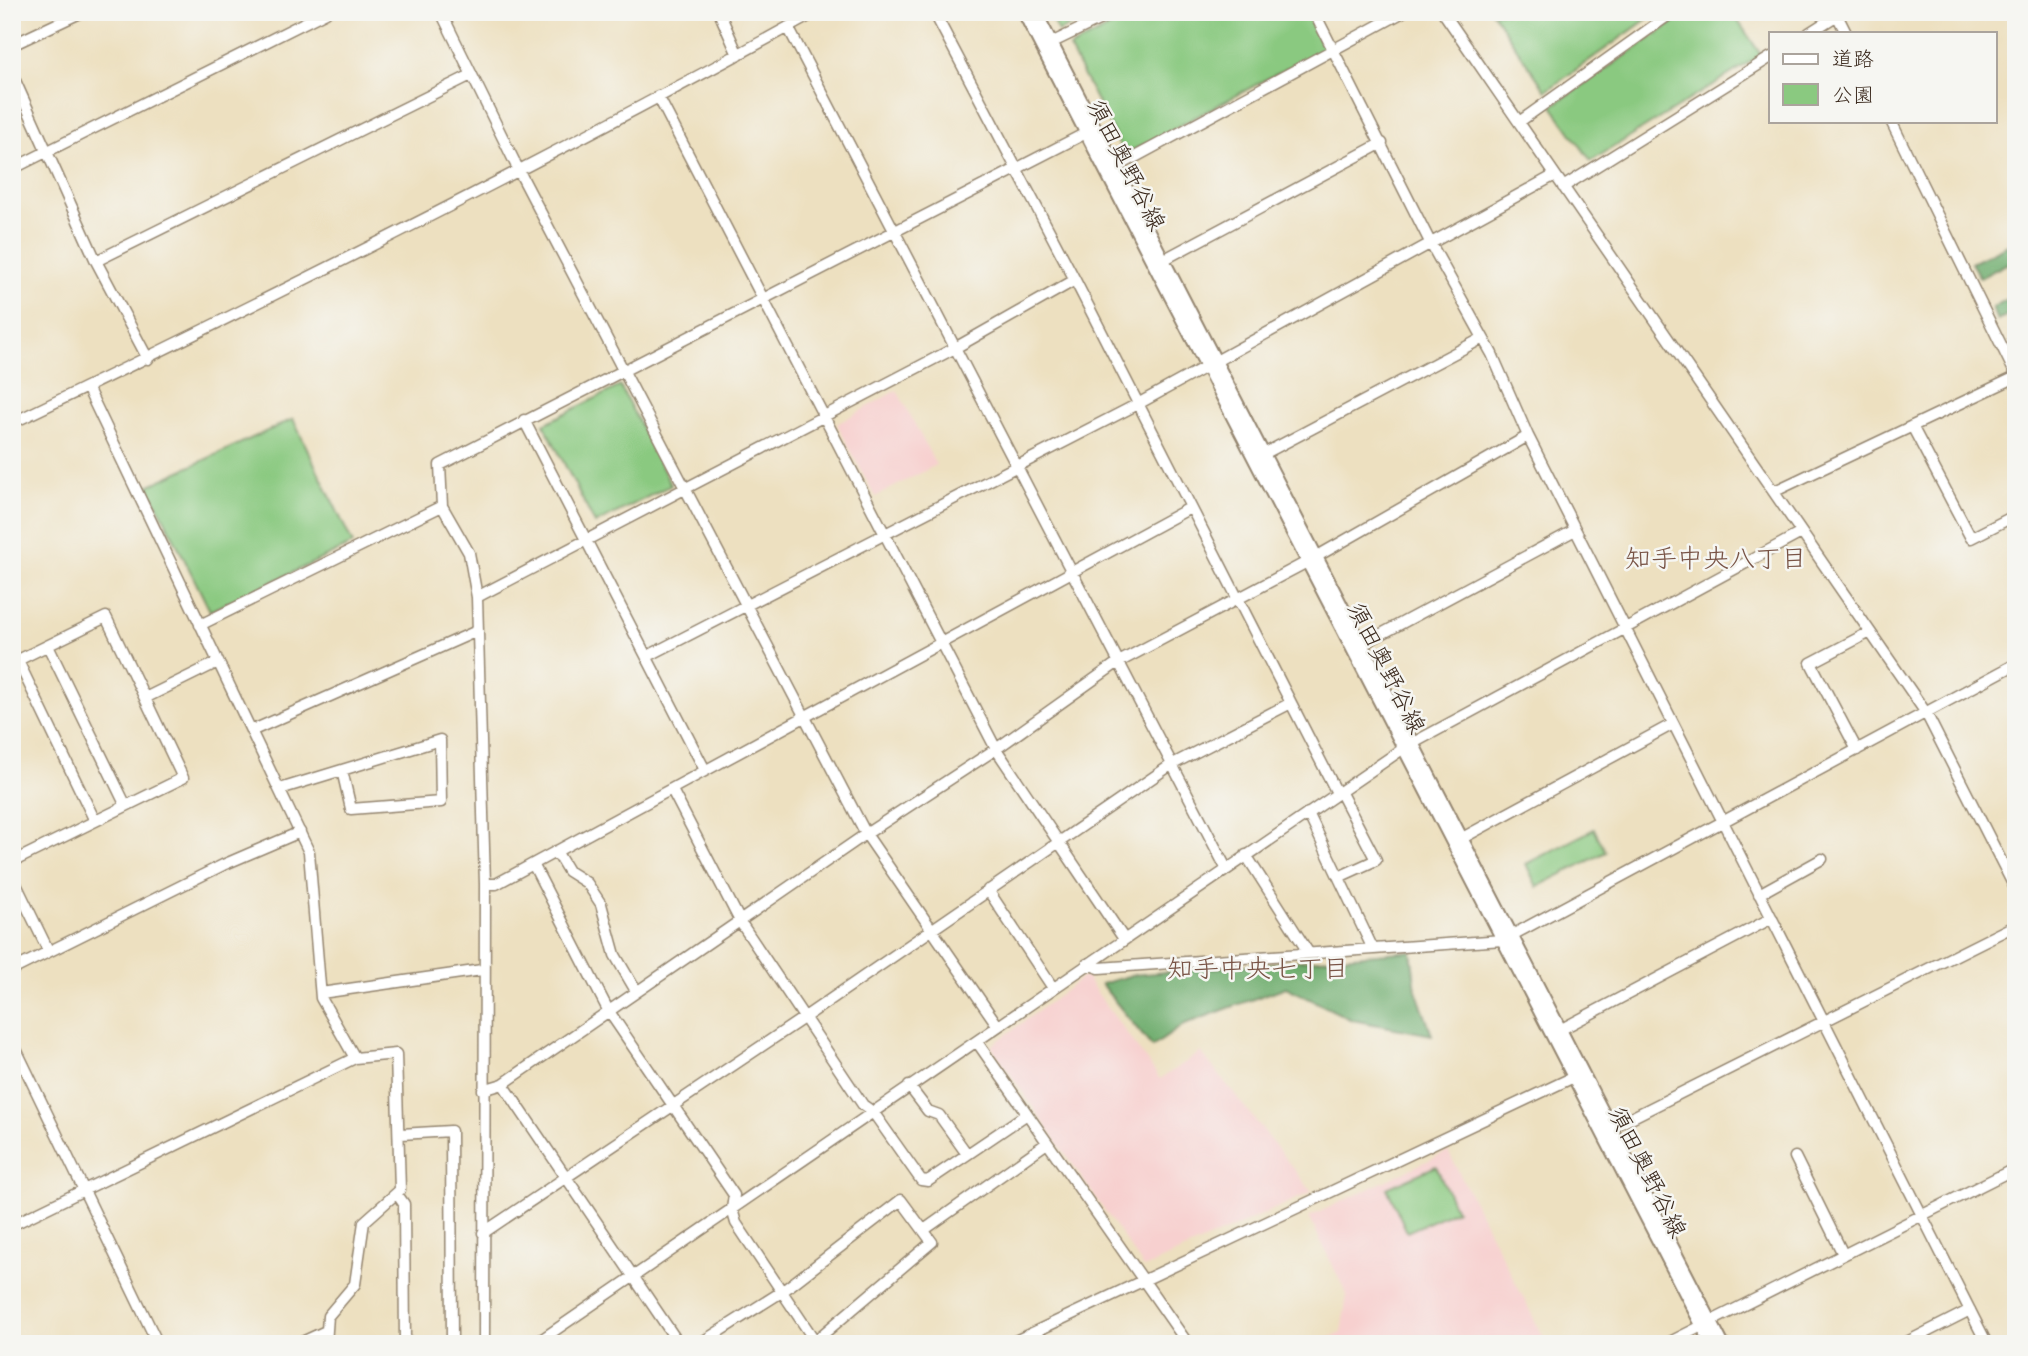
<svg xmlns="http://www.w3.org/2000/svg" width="2028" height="1356" font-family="'Balsamiq Sans','Klee One',sans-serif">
  <rect width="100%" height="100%" fill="#f6f6f2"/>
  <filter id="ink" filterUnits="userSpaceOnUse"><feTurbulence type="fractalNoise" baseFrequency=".0143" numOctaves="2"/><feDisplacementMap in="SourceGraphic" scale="14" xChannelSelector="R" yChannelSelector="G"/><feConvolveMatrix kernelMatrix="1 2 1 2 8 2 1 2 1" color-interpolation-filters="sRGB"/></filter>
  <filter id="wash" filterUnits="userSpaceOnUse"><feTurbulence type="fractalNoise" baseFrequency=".00686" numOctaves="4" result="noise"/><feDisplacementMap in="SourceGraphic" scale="28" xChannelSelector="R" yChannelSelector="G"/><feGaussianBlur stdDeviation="1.57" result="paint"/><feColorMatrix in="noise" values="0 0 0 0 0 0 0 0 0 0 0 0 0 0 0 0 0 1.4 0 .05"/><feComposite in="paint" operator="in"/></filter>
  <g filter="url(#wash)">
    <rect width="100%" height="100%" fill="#ede0c0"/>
    <!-- built -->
    <path fill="#f7d0cf" d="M897,390L936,465L875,497L837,424Z
      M1085,976L1160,1079L1201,1052L1312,1192L1144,1268L991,1046Z
      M1448,1151L1547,1344H1318L1341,1332L1347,1295L1309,1217Z"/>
    <!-- green -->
    <path fill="#8ac980" stroke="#627a4f" stroke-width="2" d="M1048,12H1099L1058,32Z
      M1139,12H1305L1325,48L1125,155L1069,48Z
      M1492,12H1657L1546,91Z
      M1689,12H1732L1761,55L1591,161L1552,106Z
      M620,386L671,485L595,524L544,424Z
      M293,419L353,544L210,611L148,486Z
      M1594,829L1606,852L1537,887L1526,864Z
      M1436,1166L1456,1210L1407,1232L1387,1188Z"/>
    <!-- forest -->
    <path fill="#6fad6e" stroke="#556c46" stroke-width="2" d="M2016,241V259L1980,278L1971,263Z
      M2016,294V312L1997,321L1992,308Z
      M1411,951L1416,990L1432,1035L1352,1020L1286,987L1185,1024L1152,1047L1101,984L1132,975Z"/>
  </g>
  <g filter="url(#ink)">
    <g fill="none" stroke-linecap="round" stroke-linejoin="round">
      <defs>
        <path id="minor" d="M441,12L520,173L866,834L998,1026
          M719,12L738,55
          M934,12L1075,280L1337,793
          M1314,12L1431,244L1492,354L1528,436L1987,1344
          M1443,12L1926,713L2016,890
          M1837,15L1846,33
          M788,27L1226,868
          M1809,33L1842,12
          M1051,43L1115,12
          M12,45L82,12
          M12,74L96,261L148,359
          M658,96L996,749L1124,939
          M1891,121L2016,375
          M1519,122L1673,12
          M12,169L326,12
          M1111,170L1403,12
          M1563,187L1771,57
          M1163,260L1382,143
          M96,261L471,75
          M87,387L309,852L321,998L355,1058L396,1054L400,1190L364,1222L355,1284L328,1316L326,1344
          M524,420L705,770
          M12,423C284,292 552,157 816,12
          M1912,426L1971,538L2016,515
          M1258,457L1483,338
          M1775,491L2016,377
          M477,597L955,348L1075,280
          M200,625L442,506
          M1361,645L1575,530
          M48,646L126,806
          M648,656L1136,405L1555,175
          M18,661L95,821
          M12,663L106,617L183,778L12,862
          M145,698L218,662
          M251,731L477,631
          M1857,750L1811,663L1870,632
          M280,789L440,740L441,802L351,809L342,770
          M672,790L741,923L863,1105L873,1112L921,1180L928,1181L1027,1114
          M1340,791L1376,860L1341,876
          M1308,813L1372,947
          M1455,842L1673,724
          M556,851L568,871L587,883L601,904L615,955L636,991
          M1246,855L1308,952
          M533,864L608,1010L734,1195L732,1209L736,1223L817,1344
          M12,876L48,950
          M485,884H496L533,864L1190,508
          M988,890L1053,988
          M1759,894L1822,859
          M1087,964L1099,968L1503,940L2016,664
          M12,970L223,865L300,832
          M321,993L482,970
          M1556,1032L1772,918
          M12,1041L158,1344
          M977,1042L1188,1344
          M503,1084L679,1344
          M909,1086L928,1111L939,1115L967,1154
          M483,1090L503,1084L866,834L996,749L1117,663L1307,562L1528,436
          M1607,1130L2016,925
          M401,1134L451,1131L452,1344
          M1795,1157L1843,1254
          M397,1194L404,1204L405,1344
          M12,1225L355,1058
          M924,1230L1047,1143
          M483,1233L805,1017L1171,765L1289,704
          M298,1344L326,1331
          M484,1344L485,884L477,597L469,553L442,506L440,465L1086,133
          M535,1344L1404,748L1801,533
          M699,1344L783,1291L901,1200L932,1242L815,1341
          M1009,1344L1578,1075
          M1666,1344L2016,1168
          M1903,1344L1970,1310"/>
        <path id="major" d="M1024,12L1712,1344
          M1035,12L1722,1344"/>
      </defs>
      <!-- minor casing -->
      <use href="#minor" stroke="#94856f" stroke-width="13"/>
      <!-- major casing -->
      <use href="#major" stroke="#94856f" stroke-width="16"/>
      <!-- minor -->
      <use href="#minor" stroke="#fff" stroke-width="10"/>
      <!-- major -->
      <use href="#major" stroke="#fff" stroke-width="12"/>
    </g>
  </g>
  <g text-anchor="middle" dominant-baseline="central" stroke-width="5" stroke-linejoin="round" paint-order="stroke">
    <!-- street labels -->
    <g font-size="24" fill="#3b2a1e" stroke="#f6f6f2">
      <text transform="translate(1126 165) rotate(63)">須田奥野谷線</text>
      <text transform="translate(1386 668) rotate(63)">須田奥野谷線</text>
      <text transform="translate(1647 1172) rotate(63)">須田奥野谷線</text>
    </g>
    <!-- neighbourhood labels -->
    <g font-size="26" fill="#795446" stroke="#f6f6f2">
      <text x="1716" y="559">知手中央八丁目</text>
      <text x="1258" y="969">知手中央七丁目</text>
    </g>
  </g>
  <!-- margin -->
  <rect width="2028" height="1356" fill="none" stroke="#f6f6f2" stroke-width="42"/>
  <!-- legend -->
  <rect x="1769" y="32" width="228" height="91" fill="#f6f6f2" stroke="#aba49d" stroke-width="2"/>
  <rect x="1783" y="54" width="35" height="10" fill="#ffffff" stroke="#aba49d" stroke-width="2"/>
  <text x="1832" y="66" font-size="21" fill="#3b2a1e">道路</text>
  <rect x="1783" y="84" width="35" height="21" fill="#8ac980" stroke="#aba49d" stroke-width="2"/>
  <text x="1832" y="102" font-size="21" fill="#3b2a1e">公園</text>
</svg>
